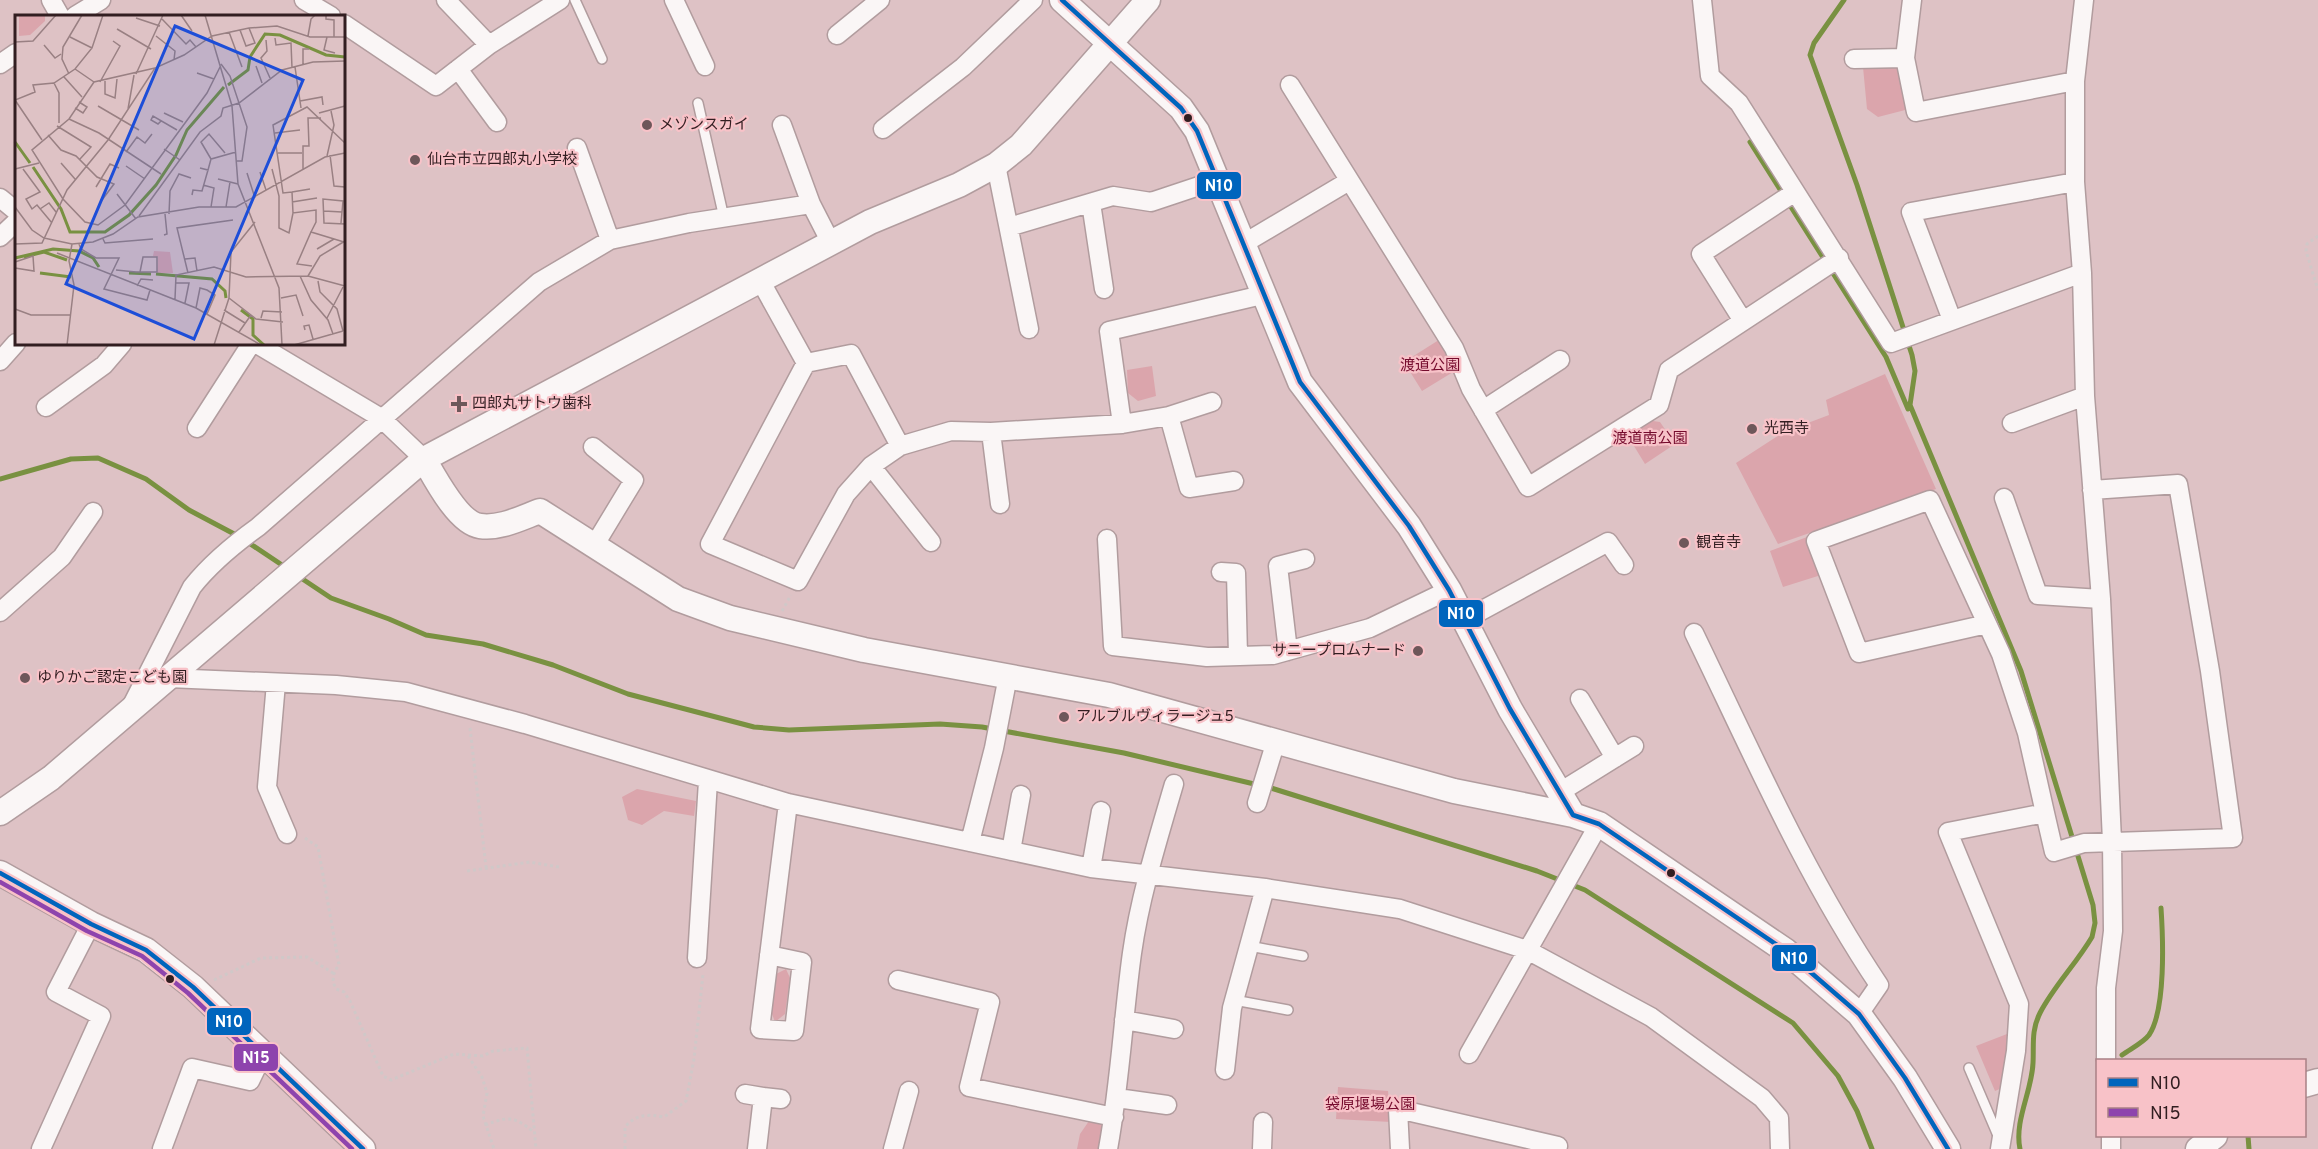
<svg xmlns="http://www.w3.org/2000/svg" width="2318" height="1149" font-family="Overpass,'Noto Sans JP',sans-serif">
  <rect width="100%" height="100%" fill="#dec2c5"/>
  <!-- green -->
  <path fill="#dba5ac" d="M1893,64L1903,72L1909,109L1878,117L1867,109L1863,67Z
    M1442,338L1458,369L1422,391L1404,362Z
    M1152,366L1156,396L1138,401L1128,393L1127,370Z
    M1885,374L1936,489L1778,544L1736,463L1784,432L1829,415L1826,400Z
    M1646,420L1660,422L1675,444L1645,464L1626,433Z
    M1807,537L1821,575L1783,587L1770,551Z
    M637,789L696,801L694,816L664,811L642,825L628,820L622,797Z
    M786,969L790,978L785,1014L775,1022L771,1011L776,974Z
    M2007,1034L2008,1059L2002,1088L1995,1091L1976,1046Z
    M1338,1087L1388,1091L1391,1122L1336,1119Z
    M1089,1121L1100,1122L1105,1131L1102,1149H1077L1080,1134Z"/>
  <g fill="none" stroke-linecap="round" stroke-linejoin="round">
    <!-- stream -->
    <path stroke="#799141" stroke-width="5" d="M1844,0L1814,43L1810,55L1857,185L1912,355L1915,371L1910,405L2021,671L2093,905L2095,923L2092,937C2076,964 2054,986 2040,1013C2031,1031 2034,1045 2033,1063C2032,1091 2014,1121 2020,1149
      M1750,142L1886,357L1908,409
      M0,479L71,459L98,458L146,479L189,510L238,536
      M246,541L288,569
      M298,576L331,598L389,619L426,635L483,644L553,665L628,694L754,727L789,730L940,724L982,727L1124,753L1271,788L1537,871L1585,890L1793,1023L1838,1076L1857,1111L1872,1149
      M2122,1055C2130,1049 2143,1043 2149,1035C2166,1010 2163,938 2161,908
      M2248,1136L2249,1149"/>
    <defs>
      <path id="lane" d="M575,0L602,59
        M698,103L724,218
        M1249,946L1303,956
        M1234,1000L1288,1010
        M1969,1068L1999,1138"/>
      <path id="street" d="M51,0L60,16
        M304,0L331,16
        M446,0L489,45
        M674,0L705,66
        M1702,0L1710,76L1739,103L1891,343L2082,273
        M1912,0L1905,58L1916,112L2075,81
        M2084,0L2075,81V182L2082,273L2085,396L2101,599L2112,841L2113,931L2106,988V1060
        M75,16L101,0
        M344,24L436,86L489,45L560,0
        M837,35L880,0
        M1854,59L1905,58
        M0,64L16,53
        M458,69L497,122
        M1290,85L1454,348L1471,389L1528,487L1659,405L1669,370L1839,258
        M782,125L811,204
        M883,129L963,67L1033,0
        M577,148L610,240
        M996,165L1029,329
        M0,198L16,211
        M1091,203L1104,289
        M1009,227L1113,196L1151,202L1217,180
        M0,237L16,222
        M1243,244L1349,181
        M760,280L806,363L851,354L900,446L871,466L846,494L798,581L710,544L806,363
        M1952,320L1911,212L2075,182
        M1743,321L1701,254L1795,192
        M257,344L381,418L424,459
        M0,361L16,343
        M46,407L104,365L122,344
        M1483,410L1560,360
        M1169,416L1212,402
        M2012,423L2085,396
        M1122,424L1109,331L1262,295
        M197,428L251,344
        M991,432L1122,424L1169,416L1189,488L1234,481
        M900,446L951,431L991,432L1000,504
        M593,447L634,480L594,546
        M871,466L931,542
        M2004,498L2038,595L2101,599
        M1107,539L1113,646L1207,657L1273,655L1370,628L1449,590
        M1221,572L1236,573L1238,656
        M0,612L62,557L93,512
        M1466,619L1608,542L1624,565
        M1987,624L1859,653L1816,541L1930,500L2001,654L2027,733L2045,813
        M1694,633C1752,753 1805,875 1879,985L1859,1014
        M1288,651L1278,566L1305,559
        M168,678L336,685L406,692L525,724L788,803L1091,868L1265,888L1400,909L1527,950L1651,1017L1762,1098L1779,1118L1780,1149
        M276,683L267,787L287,834
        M1580,699L1615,758
        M132,705L192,587C211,563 233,545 258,527L539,282L610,240L689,223L811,204L831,243
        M1560,792L1634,746
        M1257,803L1276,741
        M970,842L994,748L1008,676
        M1011,851L1021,795
        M1091,868L1101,811
        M769,955L802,962L794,1031L760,1029L788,803
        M697,958L708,781
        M898,980L990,1002L969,1087L1114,1117
        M1124,1020L1174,1029
        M1469,1054L1599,824
        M1225,1070L1232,1008L1265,888
        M745,1094L763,1097L757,1149
        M763,1097L781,1099
        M1117,1098L1167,1105
        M2111,1136V1149
        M41,1149L101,1016L56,992L91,924
        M162,1149L192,1068L250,1081L263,1054
        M893,1149L909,1091
        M1108,1149C1120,1084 1123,1018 1132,953C1140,896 1158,839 1174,784
        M1262,1149L1263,1122
        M1400,1149L1398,1109L1558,1146
        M2000,1149L2016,1051L2019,1004L1948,832L2045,813L2054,852L2084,843L2233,838L2210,671L2178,484L2092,490"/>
      <path id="secondary" d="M1062,0L1181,108L1197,131L1300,382L1409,526L1449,590L1510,709L1573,815L1599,824L1786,951L1859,1014L1905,1078L1948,1149
        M424,459C435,478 458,523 480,526C500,529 521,518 540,511L678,599L730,618L864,650L1109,695L1454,791L1573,815
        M0,813L51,778L424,459L870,222L959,185L996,165L1021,145L1148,0
        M0,873L91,924L146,950L193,987L363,1149
        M2304,1085L2318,1081
        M2198,1149L2215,1136"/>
    </defs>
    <!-- lane casing -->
    <use href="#lane" stroke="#b19c9e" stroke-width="12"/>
    <!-- street casing -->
    <use href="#street" stroke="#b19c9e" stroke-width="21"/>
    <!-- secondary casing -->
    <use href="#secondary" stroke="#b19c9e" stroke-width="27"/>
    <!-- path -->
    <path stroke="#d0c8c8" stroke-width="3" stroke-dasharray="3 3" stroke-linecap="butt" d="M2318,236L2307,244L2306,251L2318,290
      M782,611L791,595
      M470,728L486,867
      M305,838L318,847L339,965C333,973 331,979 336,989L344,992L350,1001L383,1076L391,1080L454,1054L483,1056L493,1051L527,1048L536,1149
      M467,871L530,862L559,867
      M214,980L261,958L307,957L333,973
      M468,1056L482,1077L487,1093L483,1116L494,1149
      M485,1125C510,1116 513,1116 534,1132
      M625,1149V1127C636,1114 648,1114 664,1117L686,1101L694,1059L703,974"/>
    <!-- lane -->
    <use href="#lane" stroke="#faf6f6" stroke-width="9"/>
    <!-- street -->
    <use href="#street" stroke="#faf6f6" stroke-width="18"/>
    <!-- secondary -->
    <use href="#secondary" stroke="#faf6f6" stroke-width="24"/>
    <defs>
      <path id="bus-1" d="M1062,0L1181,108L1197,131L1300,382L1409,526L1449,590L1510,709L1573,815L1599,824L1786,951L1859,1014L1905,1078L1948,1149
        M0,873L91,924L146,950L193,987L363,1149"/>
      <path id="bus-2" d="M0,882L87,931L142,956L188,993L352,1149"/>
    </defs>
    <!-- bus-1 casing -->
    <use href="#bus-1" stroke="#f8c2c8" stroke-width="9"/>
    <!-- bus-2 casing -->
    <use href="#bus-2" stroke="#f8c2c8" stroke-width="9"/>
    <!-- bus-1 -->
    <use href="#bus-1" stroke="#0065bd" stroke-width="4.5"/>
    <!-- bus-2 -->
    <use href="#bus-2" stroke="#8e44ad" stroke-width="4.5"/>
  </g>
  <!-- markers -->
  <g fill="#321e21" stroke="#f8c2c8" stroke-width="2">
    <circle cx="1188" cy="118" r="5"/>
    <circle cx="1671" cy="873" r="5"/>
    <circle cx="170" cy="979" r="5"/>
  </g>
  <g fill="#6e575a" stroke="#f8c2c8" stroke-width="2">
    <circle cx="647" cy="125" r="6"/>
    <circle cx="415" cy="160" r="6"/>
    <path d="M456 395h6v6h6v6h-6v6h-6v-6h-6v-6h6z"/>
    <circle cx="1752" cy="429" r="6"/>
    <circle cx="1684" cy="543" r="6"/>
    <circle cx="1418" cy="651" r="6"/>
    <circle cx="25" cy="678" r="6"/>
    <circle cx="1064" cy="717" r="6"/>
  </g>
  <g text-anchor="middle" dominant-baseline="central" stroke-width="4.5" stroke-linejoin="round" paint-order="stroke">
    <!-- poi labels -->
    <g font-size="15" fill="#321e21" stroke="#f8c2c8" text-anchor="start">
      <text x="659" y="125">メゾンスガイ</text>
      <text x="427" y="160">仙台市立四郎丸小学校</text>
      <text x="472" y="404">四郎丸サトウ歯科</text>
      <text x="1764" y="429">光西寺</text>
      <text x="1696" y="543">観音寺</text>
      <text x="1406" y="651" text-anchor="end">サニープロムナード</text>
      <text x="37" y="678">ゆりかご認定こども園</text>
      <text x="1076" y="717">アルブルヴィラージュ5</text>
    </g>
    <!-- park labels -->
    <g font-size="15" fill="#750b2d" stroke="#f8c2c8">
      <text x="1430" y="366">渡道公園</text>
      <text x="1650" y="439">渡道南公園</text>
      <text x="1370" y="1105">袋原堰場公園</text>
    </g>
  </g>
  <!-- overview -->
  <g transform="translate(15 15)">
    <rect width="330" height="330" fill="#dec2c5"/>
    <path d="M4,0H30V6L15,20L4,21ZM139,236L155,237L158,258H142L143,242L138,241Z" fill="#dba5ac"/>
    <path fill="none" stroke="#799141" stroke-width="3" d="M213,70L233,55L235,42L250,19L265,20L311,40L330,42M0,127L15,148M18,152L46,194L55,217H90L114,200L141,170L161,140L172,115L209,72M9,242L29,237L52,245M0,243L38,234L64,236L78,243L84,252M25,258L56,262M114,258L136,259M141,259L197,264L210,276L211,283M226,295L238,304V320L249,330"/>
    <path fill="none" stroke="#998083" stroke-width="1.5" d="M166,0L177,16M190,0L217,91L223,169L264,273L267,330M311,0V4L319,5V22M121,3L145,11M147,4L171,29L175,25L181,32M102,14L136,34M225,15L231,31L240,28L234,13M214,17L227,52M141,21L160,36L159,45M293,21L296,4L300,0M55,22L77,33M312,22L309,35L320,38M260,23L261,30L276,28L277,53M251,25L252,36L246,43L255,63M0,27L18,26L41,0M29,30L40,43L46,39M206,49L215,61L232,112L227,146H222M288,50V34H294M241,51L247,68M280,52L286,93M140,53L79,67L54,104L17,135L48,184L70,207L83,210L110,190L192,78L205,52M60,54L79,67M182,58L199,64M54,59L47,44L48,32L67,0M121,59L148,0M49,62L67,82M90,66V79L100,83L102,64M85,67L105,31L98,26M39,68L44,78V108M285,86L307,82L308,90M83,91L124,115M60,93L68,98L72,92L64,87M113,94L119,60M149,98L168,107M304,98L330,91M54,104L84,118L146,159M146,106L143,109L136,105L138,101L162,115M42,111L76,132L65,144M260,118L285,115M33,120L46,135L61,141L82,162L99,169L87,185M27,125L0,85L20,77L18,70L39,68L60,54L77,33L88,0M149,134L165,145M111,137L122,122L130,128L137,119M210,138L194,119L186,127L196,144L221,137M263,138H287M315,140L319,171L330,172M312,141L319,110L316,96M46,148L60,164M111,151L130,164M185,153L193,155L196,144M0,154L24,148M8,154L25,177L11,184L17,194L22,190L37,208M257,154L264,181V213L274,218L278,198M288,155V131H294L293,103H306M245,157L251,175M232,158L240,183M203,164L223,169M188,170L199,173L196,192M81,172L95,149L104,153M277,177L295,174M102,179L121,204M177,180L178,175L187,176L193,155M277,187L302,183M0,192L17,215L29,223L57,229L78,227L98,219L123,202L184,192H221L310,142L330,138M211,192L215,167M25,194L34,188L41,197M309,196L327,197M154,199L155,176L164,159L176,163M124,201L185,117L206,101L208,93L224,88L267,55L298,47L330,46M240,207L216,237L214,283L241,304L268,307M326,208L328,186L308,184L309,208L330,209M296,217L301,207V195L278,198L277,177L268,178L258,110L292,92L330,128M149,220L152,219L150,199M88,224L90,228L138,224M0,229L27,228L52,175L93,125L140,53L169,40L197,21L234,13L262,11L295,22H330M64,229L66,234L81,243H104L89,274L132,285L135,275M302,234L319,224M42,238L181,293L246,330M170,244L180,243L182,256M0,247L18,241L19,256L0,253M297,251L282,249L296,217L329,227M101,255L121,257H142V242H128L125,257M173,258L162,213L218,205M285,261L296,285L313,305L318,319M293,261L305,241L330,226M303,266L305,277L322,294L328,316M160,268H174L170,288M122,271L126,264L138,265M266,283L281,280L288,301M160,284L161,260L199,252L231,262L293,261L330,271M181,293L185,273L192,275L200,280L192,299M0,294L16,300H55M209,295L230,308M246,303L248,296L267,297M312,303L328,272M290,315L289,311L294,310L298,324M224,317L236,300M52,330L59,270L54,246L57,229M199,330L214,283M279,330L328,316"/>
    <path fill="#1d4ed8" fill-opacity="0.15" stroke="#1d4ed8" stroke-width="3" d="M160,11L288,65L179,324L51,269Z"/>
    <rect width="330" height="330" fill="none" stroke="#321e21" stroke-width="3"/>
  </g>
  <g stroke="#f8c2c8" stroke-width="2">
    <rect x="1196" y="171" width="46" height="29" rx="6" fill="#0065bd"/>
    <rect x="1438" y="599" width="46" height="29" rx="6" fill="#0065bd"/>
    <rect x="1771" y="944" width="46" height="28" rx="6" fill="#0065bd"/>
    <rect x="206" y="1007" width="46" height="29" rx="6" fill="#0065bd"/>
    <rect x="233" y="1043" width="46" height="29" rx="6" fill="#8e44ad"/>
  </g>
  <g font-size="16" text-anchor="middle" font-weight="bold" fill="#fff">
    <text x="1219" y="191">N10</text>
    <text x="1461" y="619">N10</text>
    <text x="1794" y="964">N10</text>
    <text x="229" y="1027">N10</text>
    <text x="256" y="1063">N15</text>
  </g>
  <!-- legend -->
  <rect x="2096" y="1059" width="210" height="78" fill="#f8c2c8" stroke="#a98085" stroke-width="1.5"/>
  <rect x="2108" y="1078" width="30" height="9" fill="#0065bd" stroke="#a98085" stroke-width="1.5"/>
  <text x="2150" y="1089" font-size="18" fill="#321e21">N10</text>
  <rect x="2108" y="1108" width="30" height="9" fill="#8e44ad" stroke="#a98085" stroke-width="1.5"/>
  <text x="2150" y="1119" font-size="18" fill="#321e21">N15</text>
</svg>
